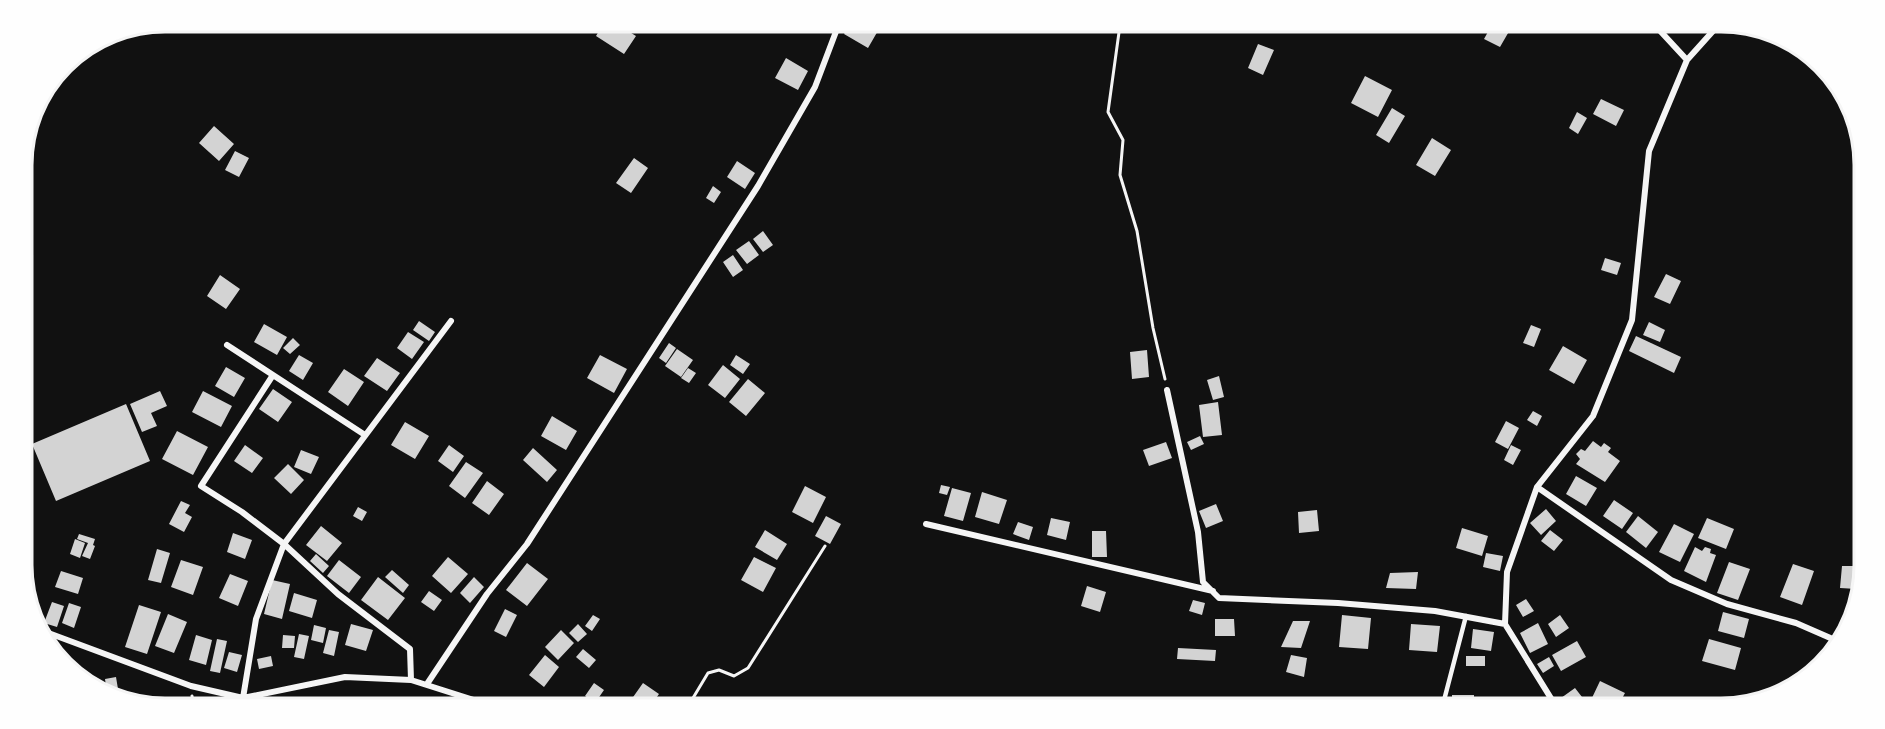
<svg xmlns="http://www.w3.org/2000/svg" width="1885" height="729" font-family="'Work Sans',sans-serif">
  <rect width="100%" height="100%" fill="#111"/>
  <!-- building -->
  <path fill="#d3d3d3" d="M605,21H612L636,36L624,54L596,36Z
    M622,21H646L639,33Z
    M852,21H866L879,29L868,48L844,34Z
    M1079,21H1108L1104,30Z
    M1362,21H1386L1381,31Z
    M1494,21H1515L1500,47L1484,39Z
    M1258,44L1274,50L1263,75L1248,68Z
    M786,58L808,71L798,90L775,78Z
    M1365,76L1392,90L1378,117L1351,103Z
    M1601,99L1624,110L1616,126L1593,114Z
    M1392,108L1405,116L1389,143L1376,135Z
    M1577,112L1587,118L1578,134L1569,128Z
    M214,126L234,144L219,161L199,143Z
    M1432,138L1451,150L1435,176L1416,165Z
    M235,151L249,158L239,177L225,170Z
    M634,158L648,168L631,193L616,183Z
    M737,161L755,173L745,189L727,177Z
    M713,186L721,192L714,203L706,198Z
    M763,231L773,245L763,252L753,239Z
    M749,241L759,255L747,264L736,250Z
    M733,255L743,270L733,277L723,262Z
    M1605,258L1621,263L1617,275L1601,270Z
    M1666,274L1681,281L1670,304L1654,297Z
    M220,275L240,289L226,309L207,296Z
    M419,321L435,332L429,341L413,330Z
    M1649,322L1665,330L1660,342L1643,335Z
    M264,324L287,337L277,355L254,342Z
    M1531,325L1541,329L1534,347L1523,343Z
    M408,332L424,342L412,359L397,348Z
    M1636,336L1681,357L1674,373L1629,351Z
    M293,338L300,345L290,354L283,348Z
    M669,343L676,348L666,363L659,358Z
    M1563,346L1587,360L1574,384L1549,370Z
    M677,349L693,360L681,377L665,366Z
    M1147,350L1149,377L1132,379L1130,352Z
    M299,355L313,363L303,380L289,371Z
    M600,355L627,369L614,393L587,378Z
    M736,355L750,364L743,374L730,365Z
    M377,358L400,373L387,391L364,376Z
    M723,365L740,379L725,398L708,385Z
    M226,367L245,378L234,397L215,386Z
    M688,368L696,373L689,383L681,378Z
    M344,369L364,382L348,406L328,392Z
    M1219,376L1224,397L1213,400L1207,380Z
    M748,379L765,393L746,416L729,402Z
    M273,389L292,402L278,422L259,409Z
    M160,391L167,406L151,413L157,426L142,432L130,404Z
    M203,391L232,406L221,427L192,412Z
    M1218,402L1222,435L1203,437L1199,405Z
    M126,404L150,461L56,501L32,444Z
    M1533,411L1542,416L1537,426L1527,420Z
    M552,416L577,431L566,450L541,436Z
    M1506,421L1519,428L1508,449L1495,442Z
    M405,422L429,436L415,459L391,445Z
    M177,431L208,447L193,475L162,459Z
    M1200,436L1204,444L1191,450L1187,442Z
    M1593,441L1601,447L1604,443L1611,448L1608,452L1620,461L1605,482L1576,464L1580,459L1576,454L1581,449L1585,451Z
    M1166,442L1172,458L1149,466L1143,450Z
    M245,445L263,458L252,473L234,461Z
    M449,445L464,456L453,472L438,461Z
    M1511,445L1521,450L1513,465L1504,460Z
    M533,448L557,470L547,482L523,460Z
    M301,450L319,457L311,474L294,467Z
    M466,462L483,473L465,498L449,486Z
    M288,464L304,480L291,494L274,478Z
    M1576,476L1597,488L1586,506L1566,494Z
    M487,481L504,494L489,515L472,503Z
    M941,485L950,487L947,495L939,493Z
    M805,486L826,497L813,523L792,512Z
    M952,488L971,493L963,521L944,516Z
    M982,492L1007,500L999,524L975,517Z
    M1614,500L1633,513L1622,529L1603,516Z
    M181,501L190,505L185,513L192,517L184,532L169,524Z
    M1216,504L1223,521L1206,528L1199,511Z
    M358,507L367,512L362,521L353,516Z
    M1546,509L1556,521L1541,535L1530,523Z
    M1317,510L1319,531L1299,533L1298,512Z
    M826,516L841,524L830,544L815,536Z
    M1638,516L1658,532L1646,548L1626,532Z
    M1051,518L1070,522L1066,540L1047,535Z
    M1707,518L1734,529L1726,549L1698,538Z
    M1018,522L1033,527L1029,540L1013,534Z
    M1674,524L1694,534L1680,562L1659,552Z
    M321,526L342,543L327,561L306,545Z
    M1462,528L1488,536L1482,556L1456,548Z
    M765,530L787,544L777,560L755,547Z
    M1550,530L1563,540L1554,551L1541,541Z
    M1092,531H1106L1107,557H1092Z
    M233,533L252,540L245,559L227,552Z
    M79,534L95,539L93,545L95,546L90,559L82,556L88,543L77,539Z
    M75,539L85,543L80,558L70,554Z
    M1695,547L1702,551L1705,547L1711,549L1710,553L1716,555L1706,582L1684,571Z
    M157,549L170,553L161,583L148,580Z
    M1486,553L1503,556L1500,571L1483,567Z
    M316,554L329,566L323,573L310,561Z
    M448,557L468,574L451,593L432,576Z
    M754,557L776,568L763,592L741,580Z
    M181,560L203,567L193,595L171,587Z
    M339,560L361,577L349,593L327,576Z
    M1729,562L1750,569L1738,600L1717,593Z
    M527,563L548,579L527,606L506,590Z
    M1793,564L1814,571L1802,605L1780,597Z
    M1842,566H1857V589L1840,588Z
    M392,570L409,585L403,593L385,577Z
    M61,571L83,578L78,594L55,587Z
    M1418,572L1416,589L1386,588L1390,573Z
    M230,574L248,581L238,606L219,598Z
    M378,577L405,598L388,620L361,600Z
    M474,577L484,587L470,603L460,593Z
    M272,580L290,584L282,619L264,614Z
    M1087,586L1106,592L1100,612L1081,606Z
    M429,591L442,600L434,611L421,602Z
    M294,593L317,600L312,618L289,611Z
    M1526,599L1534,611L1523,617L1516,605Z
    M1193,600L1205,603L1202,615L1189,611Z
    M52,602L64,606L57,627L44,623Z
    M69,603L81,607L74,628L62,623Z
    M139,605L161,612L147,654L125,647Z
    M505,609L517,615L506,637L494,631Z
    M1723,612L1749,619L1744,638L1718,631Z
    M168,614L187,622L174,653L155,646Z
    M593,615L600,619L592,631L585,626Z
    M1342,615L1371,618L1368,649L1339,647Z
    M1560,615L1569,628L1556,637L1548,624Z
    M1215,619H1234L1235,636H1215Z
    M1293,621H1310L1301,648L1281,647Z
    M1538,623L1548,644L1530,653L1520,633Z
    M351,624L373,630L366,651L345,645Z
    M578,624L587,634L578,642L569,633Z
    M1411,624L1440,626L1437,652L1409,650Z
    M314,625L326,628L323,643L311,640Z
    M1473,629L1494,632L1491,651L1471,648Z
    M329,630L339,632L334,656L323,653Z
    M561,630L574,643L558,660L545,647Z
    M299,634L309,636L304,659L294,657Z
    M196,635L212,640L206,665L189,660Z
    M283,635L295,636L294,648H282Z
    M217,639L227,641L220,673L210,671Z
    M1709,639L1741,648L1735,670L1702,661Z
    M1577,641L1586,657L1561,671L1552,655Z
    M1178,648L1216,650L1215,661L1177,659Z
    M583,649L596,660L589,668L576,657Z
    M229,652L242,655L237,672L224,668Z
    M545,655L559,667L544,687L529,675Z
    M1291,655L1307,658L1304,677L1286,672Z
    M271,656L273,666L259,669L257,659Z
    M1466,656H1485V666H1466Z
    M1549,657L1554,666L1543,673L1537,664Z
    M116,677L120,701L107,693L105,679Z
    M1600,681L1625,693L1617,708H1607L1591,700Z
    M594,683L604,690L595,703L585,696Z
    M643,683L659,694L649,708H643L631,700Z
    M1575,688L1582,697L1567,707L1561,698Z
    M1452,695H1474V708H1452Z"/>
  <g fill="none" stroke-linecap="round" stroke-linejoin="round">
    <!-- path -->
    <path stroke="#f5f5f5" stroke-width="3" d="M1119,21L1120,25L1108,112L1123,140L1120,175L1137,231L1153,328L1165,379
      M192,696L194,708
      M687,708L708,673L719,670L734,676L748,668L825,546"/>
    <!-- service -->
    <path stroke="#f5f5f5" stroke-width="4.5" d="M1442,708L1466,616"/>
    <!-- minor -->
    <path stroke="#f5f5f5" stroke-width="6" d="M1651,21L1687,60
      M227,345L365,435
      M273,375L201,486L242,512L284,544L338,594L410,649L411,680
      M1167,390L1198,532L1203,582L1219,598L1338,603L1435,611L1505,624
      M1537,487L1671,580L1727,604L1796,623L1835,640
      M926,524L1213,591
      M43,631L191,686L243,698L345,677L411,680L499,708
      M427,684L487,594L527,544L758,186L815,87L840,21
      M248,708L243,698L256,619L284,544L451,321
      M1557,708L1505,624L1507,572L1537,487L1593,416L1632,320L1649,151L1687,60L1722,21"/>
  </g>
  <!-- crop -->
  <path d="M0 0H1885V729H0ZM165 32H1721A133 133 0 0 1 1854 165V565A133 133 0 0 1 1721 698H165A133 133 0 0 1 32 565V165A133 133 0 0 1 165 32Z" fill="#fefefe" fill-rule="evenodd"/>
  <path fill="none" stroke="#f5f5f5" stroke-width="3" d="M165 32H1721A133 133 0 0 1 1854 165V565A133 133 0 0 1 1721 698H165A133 133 0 0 1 32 565V165A133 133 0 0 1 165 32Z"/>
</svg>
